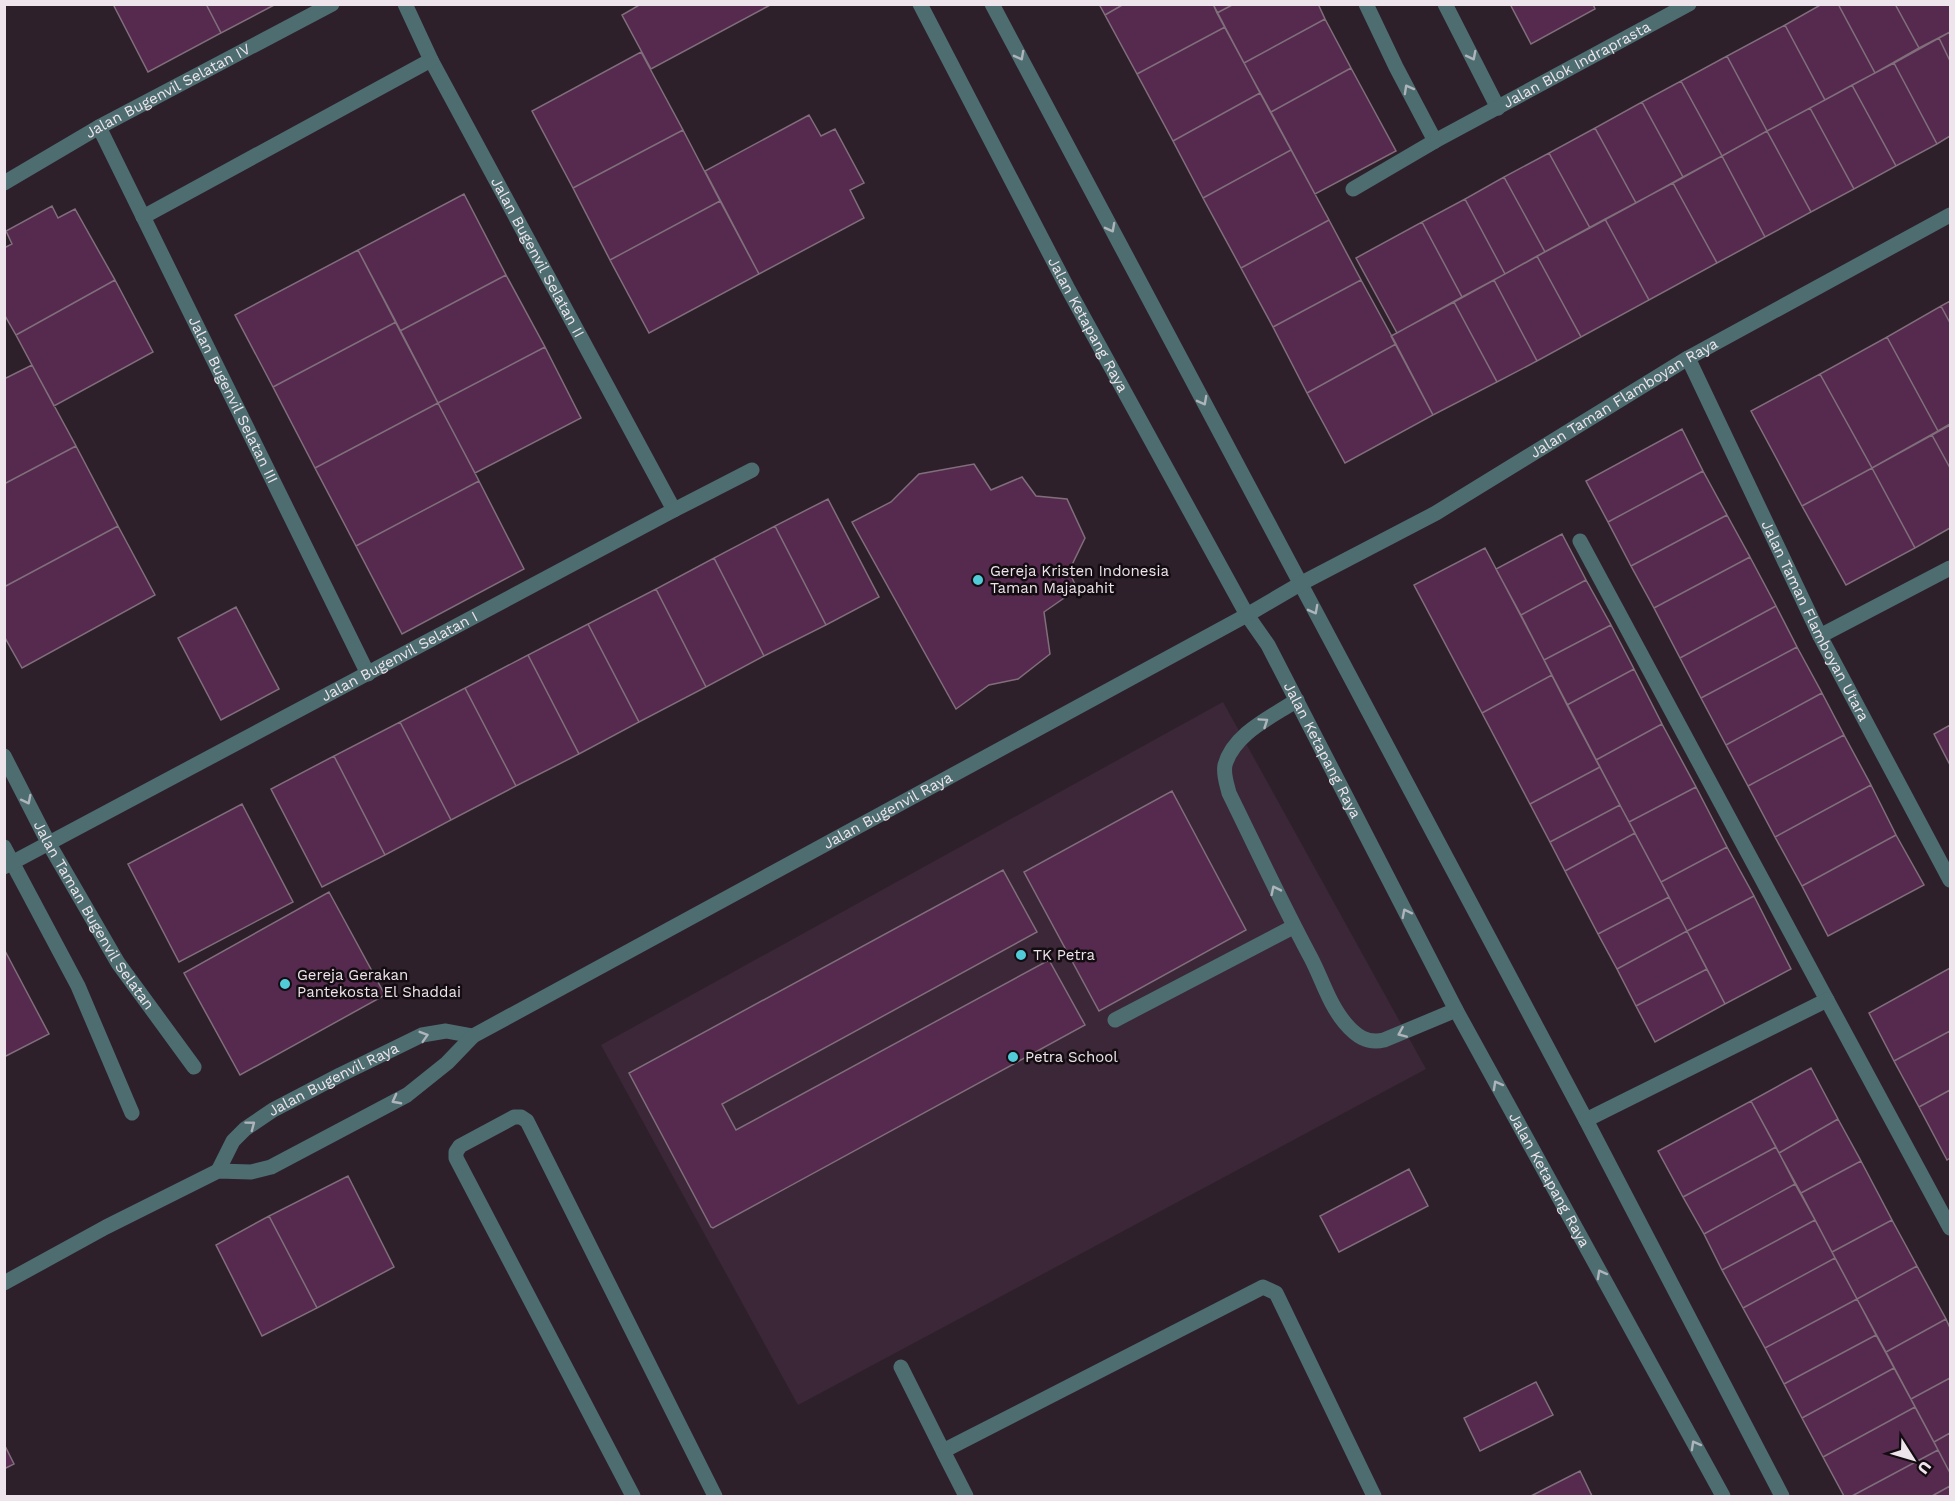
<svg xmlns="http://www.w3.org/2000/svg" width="1955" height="1501" font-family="'Work Sans',sans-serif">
  <rect width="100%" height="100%" fill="#2e202b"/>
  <!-- built -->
  <path fill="#3b2737" d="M1223,702L1426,1069L798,1405L601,1045Z"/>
  <!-- building -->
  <path fill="#552a4e" stroke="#806e7b" stroke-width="1.5" d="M113,4H206L221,33L148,72Z
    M206,4H276L221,33Z
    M641,4H772L651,69L622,15Z
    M1099,4H1124L1105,15Z
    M1124,4H1213L1225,27L1137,74L1105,15Z
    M1213,4H1234L1217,13Z
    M1234,4H1318L1325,19L1244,63L1217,13Z
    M1510,4H1593L1595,9L1531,44Z
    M1822,4H1838L1875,73L1825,100L1785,25Z
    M1838,4H1895L1919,48L1875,73Z
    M1895,4H1950V32L1919,48Z
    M1325,19L1351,68L1271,112L1244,63Z
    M1785,25L1825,100L1767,131L1727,56Z
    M1225,27L1260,93L1173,141L1137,74Z
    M1950,32V61L1939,38Z
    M1939,38L1950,61V136L1937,144L1894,63Z
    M641,52L683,130L573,188L532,111Z
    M1727,56L1767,131L1722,156L1681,81Z
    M1894,63L1937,144L1896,166L1852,85Z
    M1351,68L1396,151L1315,194L1271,112Z
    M1681,81L1722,156L1683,177L1642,102Z
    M1852,85L1896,166L1854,189L1810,108Z
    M1260,93L1291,150L1203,198L1173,141Z
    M1642,102L1683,177L1636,203L1595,128Z
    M1810,108L1854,189L1811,212L1767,131Z
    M809,115L821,136L835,129L864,183L850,190L864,218L759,274L705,171Z
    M1595,128L1636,203L1590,228L1549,153Z
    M683,130L720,201L610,260L573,188Z
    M1767,131L1811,212L1765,237L1722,156Z
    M1291,150L1329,220L1241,268L1203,198Z
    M1549,153L1590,228L1545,252L1504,177Z
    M1722,156L1765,237L1717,263L1673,183Z
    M1504,177L1545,252L1505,274L1465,199Z
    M1673,183L1717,263L1649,300L1605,219Z
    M464,194L506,275L400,331L358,250Z
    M1465,199L1505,274L1462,297L1422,222Z
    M720,201L759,274L649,333L610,260Z
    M52,206L58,218L75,209L115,280L16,335L4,314V248L12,244L6,231Z
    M1605,219L1649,300L1581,337L1537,256Z
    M1329,220L1361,280L1273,327L1241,268Z
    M1422,222L1462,297L1397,333L1356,258Z
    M358,250L396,322L273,387L235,315Z
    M1537,256L1581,337L1537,361L1494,280Z
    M506,275L545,347L438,403L400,331Z
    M115,280L153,352L54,406L16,335Z
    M1361,280L1396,344L1307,393L1273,327Z
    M1494,280L1537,361L1497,382L1454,302Z
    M1950,301V323L1941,306Z
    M1454,302L1497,382L1433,415L1391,336Z
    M1941,306L1950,323V424L1938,431L1887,337Z
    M396,322L438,403L315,468L273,387Z
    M1887,337L1938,431L1872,468L1820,374Z
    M1396,344L1433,415L1345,463L1307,393Z
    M545,347L581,418L475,473L438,403Z
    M32,365L76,446L4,484V379Z
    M1820,374L1872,468L1802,506L1751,411Z
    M438,403L479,481L356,546L315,468Z
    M1950,425V468L1932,435Z
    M1682,429L1703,471L1608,522L1586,481Z
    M1932,435L1950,468V528L1915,548L1872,468Z
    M76,446L118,526L4,587V484Z
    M974,464L991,490L1022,477L1036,496L1067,499L1085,538L1069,571L1077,589L1044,612L1050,654L1018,679L989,685L956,709L852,522L891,502L919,474Z
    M1872,468L1915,548L1846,585L1802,506Z
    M1703,471L1727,515L1631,566L1608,522Z
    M479,481L524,569L402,634L356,546Z
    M828,499L879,597L826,625L775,526Z
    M1727,515L1750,557L1654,608L1631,566Z
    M118,526L155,595L22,668L4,636V587Z
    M775,526L826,625L764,656L714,558Z
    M1562,534L1586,580L1521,615L1496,569Z
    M1485,548L1552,675L1482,713L1414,585Z
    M1750,557L1776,606L1680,658L1654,608Z
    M714,558L764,656L706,687L656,589Z
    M1586,580L1611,625L1544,660L1521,615Z
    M656,589L706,687L639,722L588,624Z
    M1776,606L1797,647L1701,698L1680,658Z
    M236,607L279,689L221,720L178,638Z
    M588,624L639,722L579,754L528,655Z
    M1611,625L1634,669L1567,705L1544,660Z
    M1797,647L1822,693L1726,745L1701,698Z
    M528,655L579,754L516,786L465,688Z
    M1634,669L1662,724L1596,760L1567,705Z
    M1552,675L1600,767L1530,804L1482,713Z
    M465,688L516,786L451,820L400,722Z
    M1822,693L1844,735L1748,786L1726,745Z
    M400,722L451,820L385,855L334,756Z
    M1662,724L1696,787L1629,822L1596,760Z
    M1950,725V765L1934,734Z
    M1844,735L1871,785L1775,837L1748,786Z
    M334,756L385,855L322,887L271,789Z
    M1600,767L1620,805L1550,842L1530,804Z
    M1871,785L1896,835L1802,886L1775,837Z
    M1696,787L1727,847L1661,882L1629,822Z
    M1172,791L1246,930L1099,1011L1024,872Z
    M242,804L293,902L179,962L128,864Z
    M1620,805L1635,833L1565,871L1550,842Z
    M1635,833L1669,897L1598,934L1565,871Z
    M1896,835L1924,885L1828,936L1802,886Z
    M1727,847L1754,896L1687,931L1661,882Z
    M1003,870L1037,932L722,1104L736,1130L1049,960L1085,1025L713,1228L711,1227L629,1073Z
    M329,892L385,995L240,1075L184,973Z
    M1754,896L1791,969L1725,1004L1687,931Z
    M1669,897L1687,931L1617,969L1598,934Z
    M1687,931L1707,969L1636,1006L1617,969Z
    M4,949L49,1034L4,1057Z
    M1950,968V1031L1894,1061L1869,1013Z
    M1707,969L1725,1004L1655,1042L1636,1006Z
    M1950,1031V1090L1919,1107L1894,1061Z
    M1811,1068L1838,1119L1779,1153L1751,1101Z
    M1950,1090V1158L1947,1160L1919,1107Z
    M1751,1101L1776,1147L1683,1197L1658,1151Z
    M1838,1119L1861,1161L1801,1193L1779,1153Z
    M1776,1147L1795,1184L1704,1234L1683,1197Z
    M1861,1161L1892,1220L1832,1252L1801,1193Z
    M1409,1169L1428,1206L1339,1252L1320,1216Z
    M348,1176L394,1267L317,1308L269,1216Z
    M1795,1184L1815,1220L1722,1270L1704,1234Z
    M269,1216L317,1308L262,1336L216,1245Z
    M1815,1220L1835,1258L1743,1308L1722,1270Z
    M1892,1220L1917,1266L1857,1299L1832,1252Z
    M1835,1258L1857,1299L1765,1348L1743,1308Z
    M1917,1266L1946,1319L1886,1352L1857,1299Z
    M1857,1299L1876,1335L1784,1384L1765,1348Z
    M1946,1319L1950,1328V1378L1911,1399L1886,1352Z
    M1876,1335L1894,1368L1802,1418L1784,1384Z
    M1894,1368L1915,1407L1823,1457L1802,1418Z
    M1950,1378V1433L1934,1442L1911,1399Z
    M1536,1382L1553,1415L1480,1451L1464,1418Z
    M1915,1407L1938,1450L1852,1496H1844L1823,1457Z
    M1950,1433V1473L1934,1442Z
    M4,1444L14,1464L4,1469Z
    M1938,1450L1950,1473V1486L1932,1496H1852Z
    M1580,1471L1592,1496H1531Z
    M1950,1486V1496H1932Z"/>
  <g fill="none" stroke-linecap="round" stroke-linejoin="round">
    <!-- lane -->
    <path stroke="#4d6d70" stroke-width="15" d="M1297,700C1272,717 1234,733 1225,765C1223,775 1227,784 1229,793C1256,848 1282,904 1311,958C1322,979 1329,1004 1345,1023C1356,1036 1367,1044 1384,1040L1456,1010
      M1115,1020L1293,927
      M901,1367L943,1451
      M633,1496L456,1158V1152L460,1146L514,1117H521L527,1121L715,1496
      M966,1496L943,1451L1263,1287L1276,1293L1374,1496"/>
    <!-- street -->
    <g stroke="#4d6d70" stroke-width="15">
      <path id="s1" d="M405,4L431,60L674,510"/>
      <path id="s2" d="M920,4L1067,287L1247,615L1268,645L1456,1010L1723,1496"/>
      <path d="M992,4L1586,1120L1782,1496"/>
      <path d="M1366,4L1396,67L1435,141"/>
      <path d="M1445,4L1498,108"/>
      <path id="s3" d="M99,127L368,674"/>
      <path id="s4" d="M4,183L99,127L332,4"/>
      <path id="s5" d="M1353,189L1435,141L1689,4"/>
      <path d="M143,217L431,60"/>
      <path id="s6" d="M1688,358L1820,636L1950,880"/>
      <path d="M1580,541L1827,1000"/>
      <path d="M1820,636L1950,568"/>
      <path id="s7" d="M4,756L49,844L118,963L194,1067"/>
      <path d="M4,847L78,986L132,1113"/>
      <path id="s8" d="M4,867L674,510L752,470"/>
      <path d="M1586,1120L1827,1000L1950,1228"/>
      <path id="s9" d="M218,1171L233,1141L245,1129L273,1110L340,1075L422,1035L446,1031L473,1036"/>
      <path id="s10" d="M4,1283L106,1227L218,1171L251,1172L271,1167L407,1095L447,1063L473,1036L1247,615L1300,584L1436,513L1688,358L1950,215"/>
    </g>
  </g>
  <!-- one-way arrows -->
  <defs><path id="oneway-chevron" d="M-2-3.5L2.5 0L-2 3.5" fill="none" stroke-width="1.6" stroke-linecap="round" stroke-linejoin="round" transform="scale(1.5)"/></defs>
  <g stroke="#aeb4ba">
    <use href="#oneway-chevron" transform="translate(1020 56) rotate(62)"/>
    <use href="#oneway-chevron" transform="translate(1472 56) rotate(63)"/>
    <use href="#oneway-chevron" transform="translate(1408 89) rotate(-119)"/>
    <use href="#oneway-chevron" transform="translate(1111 228) rotate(62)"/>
    <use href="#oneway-chevron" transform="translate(1203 401) rotate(62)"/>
    <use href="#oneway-chevron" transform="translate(1314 610) rotate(62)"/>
    <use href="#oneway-chevron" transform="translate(1264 722) rotate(-34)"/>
    <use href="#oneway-chevron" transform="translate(27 800) rotate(63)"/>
    <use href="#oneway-chevron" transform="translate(1275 890) rotate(-116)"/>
    <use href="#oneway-chevron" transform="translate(1406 913) rotate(-117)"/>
    <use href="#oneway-chevron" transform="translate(1402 1033) rotate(157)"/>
    <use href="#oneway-chevron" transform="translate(424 1036) rotate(-17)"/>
    <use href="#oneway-chevron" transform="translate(1497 1085) rotate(-119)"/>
    <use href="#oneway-chevron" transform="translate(396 1100) rotate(152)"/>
    <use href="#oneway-chevron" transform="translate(251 1125) rotate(-37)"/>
    <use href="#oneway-chevron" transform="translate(1601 1274) rotate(-119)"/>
    <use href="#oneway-chevron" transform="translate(1695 1445) rotate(-119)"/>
  </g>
  <!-- markers -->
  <g fill="#52cbd8" stroke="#130c11" stroke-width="2">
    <circle cx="978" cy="580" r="6"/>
    <circle cx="1021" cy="955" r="6"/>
    <circle cx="285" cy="984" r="6"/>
    <circle cx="1013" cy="1057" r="6"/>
  </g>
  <g text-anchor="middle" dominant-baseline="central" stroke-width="5" stroke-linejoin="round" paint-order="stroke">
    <!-- street labels -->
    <g font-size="15" fill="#eee4eb" stroke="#130c11">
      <text stroke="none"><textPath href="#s5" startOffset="256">Jalan Blok Indraprasta</textPath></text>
      <text stroke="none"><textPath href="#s4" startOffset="188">Jalan Bugenvil Selatan IV</textPath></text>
      <text stroke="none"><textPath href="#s1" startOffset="286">Jalan Bugenvil Selatan II</textPath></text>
      <text stroke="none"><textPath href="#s2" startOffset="362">Jalan Ketapang Raya</textPath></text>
      <text stroke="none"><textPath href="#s10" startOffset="1854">Jalan Taman Flamboyan Raya</textPath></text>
      <text stroke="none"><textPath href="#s3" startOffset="304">Jalan Bugenvil Selatan III</textPath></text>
      <text stroke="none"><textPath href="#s6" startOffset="292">Jalan Taman Flamboyan Utara</textPath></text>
      <text stroke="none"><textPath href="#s8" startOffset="448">Jalan Bugenvil Selatan I</textPath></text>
      <text stroke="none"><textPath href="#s2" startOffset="848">Jalan Ketapang Raya</textPath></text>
      <text stroke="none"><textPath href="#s10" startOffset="1010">Jalan Bugenvil Raya</textPath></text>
      <text stroke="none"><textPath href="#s7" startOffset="183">Jalan Taman Bugenvil Selatan</textPath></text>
      <text stroke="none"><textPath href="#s9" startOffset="152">Jalan Bugenvil Raya</textPath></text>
      <text stroke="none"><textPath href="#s2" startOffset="1334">Jalan Ketapang Raya</textPath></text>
    </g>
    <!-- poi labels -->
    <g font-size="15" fill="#eee4eb" stroke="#130c11" text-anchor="start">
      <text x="990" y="571">Gereja Kristen Indonesia<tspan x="990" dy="17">Taman Majapahit</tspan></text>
      <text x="1033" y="955">TK Petra</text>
      <text x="297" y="975">Gereja Gerakan<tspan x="297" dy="17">Pantekosta El Shaddai</tspan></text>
      <text x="1025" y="1057">Petra School</text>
    </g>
  </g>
  <!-- border -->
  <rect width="1955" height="1501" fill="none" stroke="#eee4eb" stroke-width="12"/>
  <!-- north arrow -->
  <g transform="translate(1913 1459) rotate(127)" stroke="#130c11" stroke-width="4.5" paint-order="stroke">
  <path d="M0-4.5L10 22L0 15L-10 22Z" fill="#eee4eb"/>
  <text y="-9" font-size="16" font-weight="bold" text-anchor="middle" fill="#eee4eb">U</text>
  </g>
</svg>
